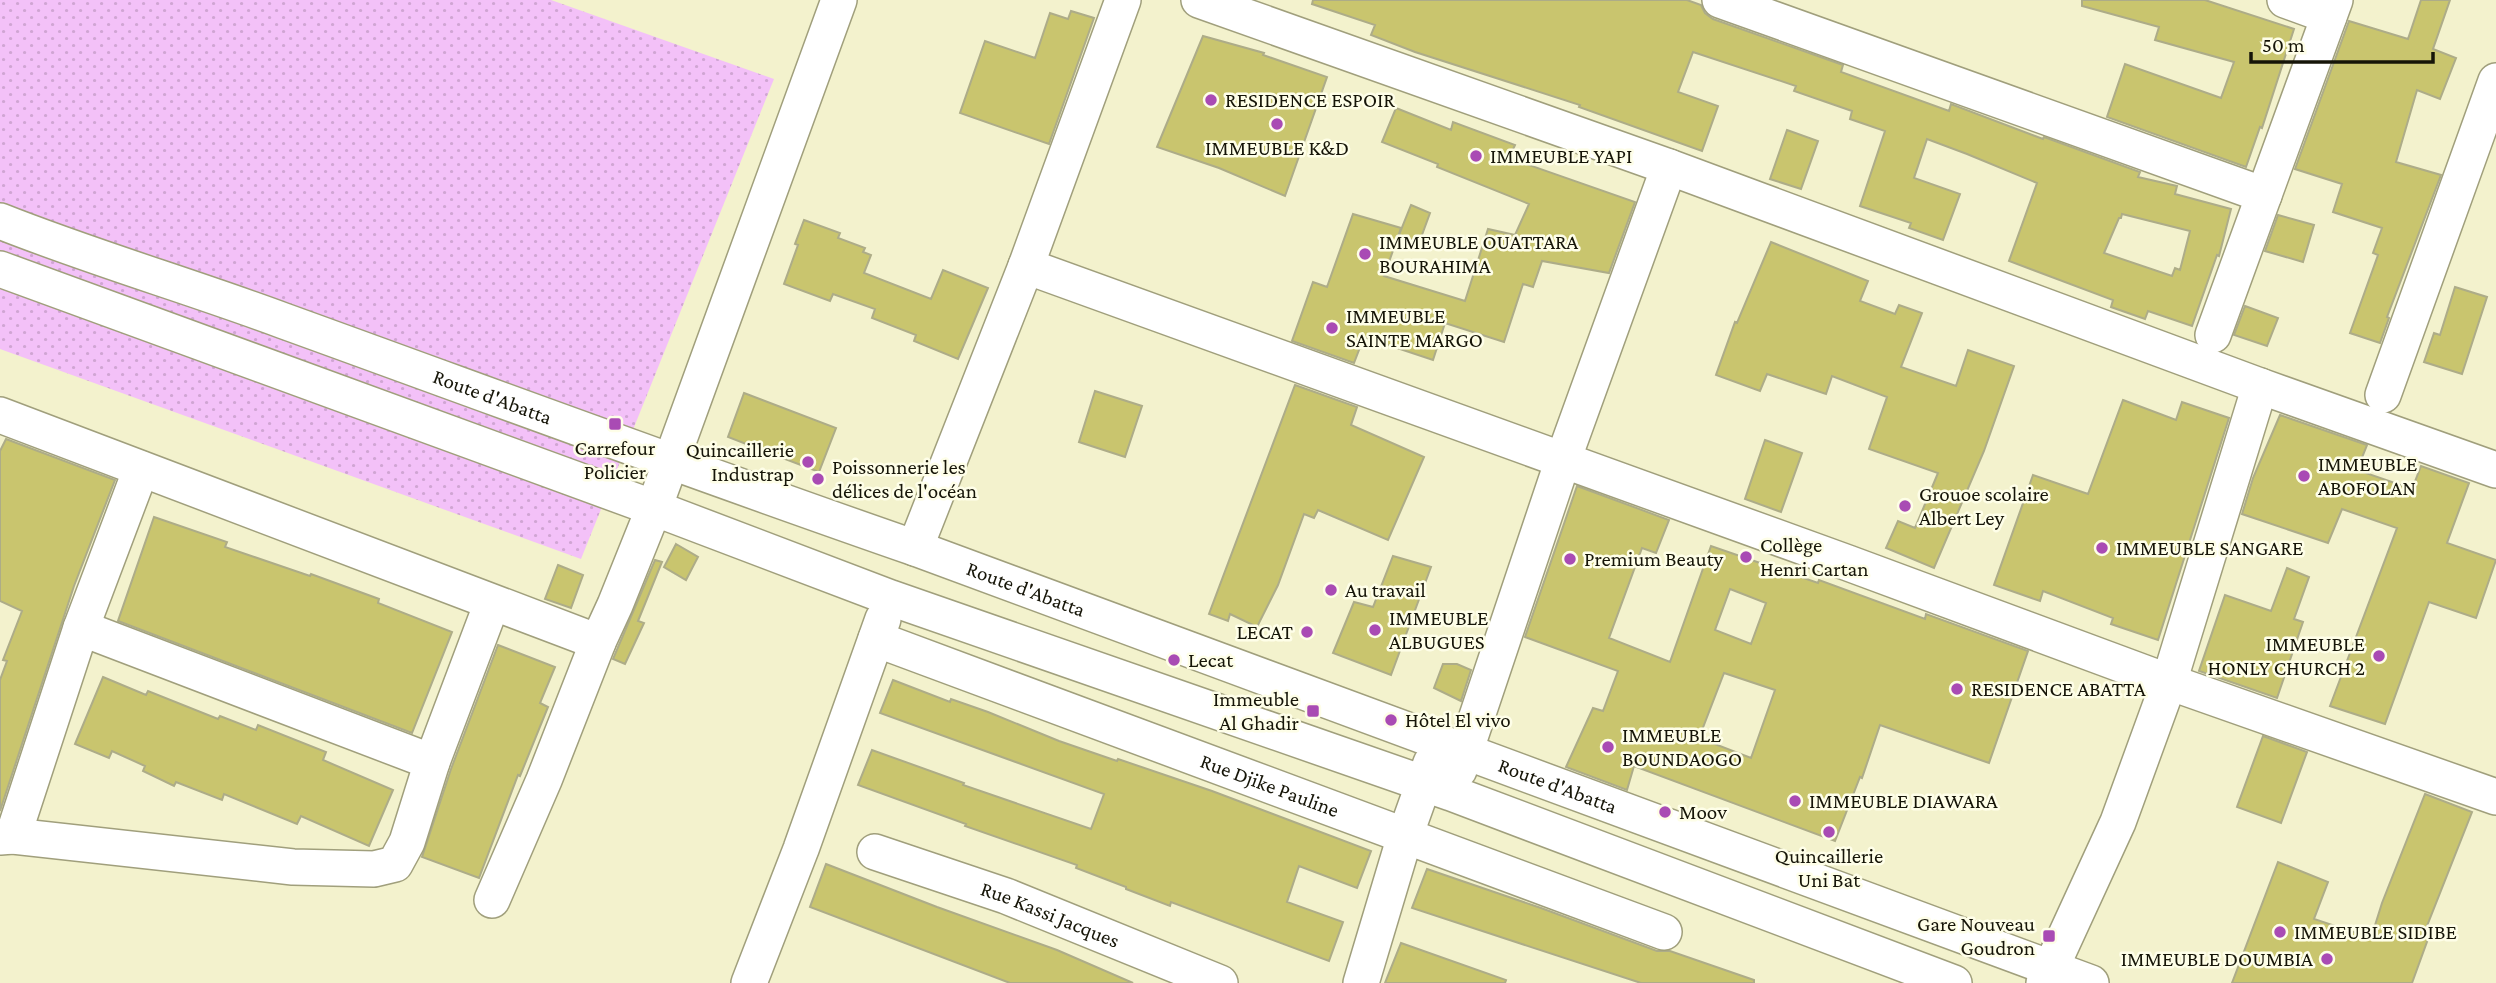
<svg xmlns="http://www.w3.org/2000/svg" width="2496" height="983" font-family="'Crimson Pro',serif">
  <defs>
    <pattern id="grass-dots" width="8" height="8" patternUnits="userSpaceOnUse" patternTransform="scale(1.75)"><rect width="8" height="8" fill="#f3c1f8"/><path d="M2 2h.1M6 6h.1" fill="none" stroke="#d0a5d3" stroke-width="1.8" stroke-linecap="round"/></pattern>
  </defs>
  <rect width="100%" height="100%" fill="#f3f2cd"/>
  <!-- grass -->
  <path fill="url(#grass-dots)" d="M0,0H551L774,79L581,559L0,349Z"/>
  <!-- building -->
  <path fill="#c9c56e" stroke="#adac88" stroke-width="2" fill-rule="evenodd" d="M1313,0H1687L1701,5L1705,13L1713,19L1843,65L1841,72L1949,111L1951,104L2043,139L2044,137L2140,172L2138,177L2177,186L2175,194L2231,209L2219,256L2217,255L2192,326L2148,311L2145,319L2111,307L2113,300L2009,261L2037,183L1967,154L1927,139L1914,178L1960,194L1943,240L1909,228L1911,223L1860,206L1885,131L1850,119L1852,111L1794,91L1796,86L1693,52L1678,92L1718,106L1702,151L1579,107L1580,105L1415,52L1371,35L1375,25L1312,4ZM2122,214L2190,231L2180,270L2175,268L2172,276L2104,253L2119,218H2121Z
    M2082,0H2205L2294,29L2262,128L2260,127L2246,167L2107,117L2125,64L2221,98L2234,62L2155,40L2159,27L2082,6Z
    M2421,0H2450L2433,49L2456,58L2440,99L2417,90L2396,162L2441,175L2387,317L2389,318L2380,343L2350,333L2378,255L2373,253L2382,228L2333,212L2342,184L2295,169L2349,21L2408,39Z
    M1071,11L1094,18L1049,144L960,113L985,41L1035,58L1050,13L1068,19Z
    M1203,36L1264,53L1263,55L1327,77L1285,196L1219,168L1157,147Z
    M1396,108L1451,130L1453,122L1515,145L1509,158L1635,202L1609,273L1542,261L1533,287L1523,284L1504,342L1445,323L1433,360L1364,337L1354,363L1292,341L1313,282L1327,287L1353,214L1401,228L1384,276L1465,301L1488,229L1515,235L1529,204L1437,167L1438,164L1382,142Z
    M1787,130L1818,141L1801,189L1770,179Z
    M1411,205L1430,213L1419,243L1399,235Z
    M2278,215L2314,225L2303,262L2265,251Z
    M804,220L840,233L838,238L865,248L863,252L871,255L864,273L931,299L943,270L988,288L958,359L914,341L916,335L872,318L875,309L833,294L830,301L784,284L798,245L795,244Z
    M1771,242L1868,281L1860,301L1895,314L1899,305L1922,313L1901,367L1956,386L1968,350L2014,366L1984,451L1934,568L1886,548L1898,521L1915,528L1938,473L1869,449L1887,397L1832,376L1826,394L1767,374L1760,391L1716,375L1735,322L1737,323Z
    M2455,287L2487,297L2462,374L2424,362L2434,333L2440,335Z
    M2245,306L2278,318L2267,346L2234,335Z
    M1295,385L1357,407L1351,425L1424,457L1388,540L1318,510L1314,518L1304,514L1278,585L1257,627L1230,614L1228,621L1209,614Z
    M1095,391L1142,406L1125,457L1079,442Z
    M744,393L836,428L819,472L728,437Z
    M2123,400L2176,420L2182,402L2229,418L2158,640L2111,624L2113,618L2043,591L2040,601L1994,585L2033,475L2088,494Z
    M2280,415L2367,445L2357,470L2412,489L2421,466L2469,483L2447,543L2496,560L2476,618L2429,602L2385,724L2330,706L2397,528L2342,509L2328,543L2242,514L2253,478Z
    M6,439L115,480L74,586L0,811V680L7,661L3,660L22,611L0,601V451Z
    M1765,440L1802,453L1781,512L1745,499Z
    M1577,486L1669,520L1656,553L1642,548L1609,638L1670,662L1711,546L1818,583L1819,580L1925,619L1926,614L2028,651L1989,763L1880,725L1862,778L1860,777L1835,841L1634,766L1627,790L1566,767L1593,708L1603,711L1618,671L1525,637ZM1730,589L1766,603L1751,644L1715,630ZM1724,673L1775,690L1751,758L1699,738Z
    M154,517L227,542L225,547L310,576L311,574L379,599L378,603L452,632L412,733L118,621Z
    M676,544L698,557L686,580L664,567Z
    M1393,556L1431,567L1391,675L1333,653L1354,602L1373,607Z
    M655,560L662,562L638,621L644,623L625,664L613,659Z
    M558,565L583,575L571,608L545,599Z
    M2287,568L2309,577L2294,619L2303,622L2277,698L2199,671L2225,595L2271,611Z
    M498,645L555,667L540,703L548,707L520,776L518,775L479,878L422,857L451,769Z
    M1443,664H1457L1471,670L1461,701L1434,688Z
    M103,677L146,695L148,691L218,719L220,716L256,730L258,725L326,752L323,760L393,790L369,846L301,816L297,824L224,794L222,800L176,782L174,786L143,771L145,766L112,751L109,758L75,744Z
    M893,680L950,702L951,699L988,712L1059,741L1117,761L1118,759L1212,791L1371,851L1357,888L1299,866L1287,902L1343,922L1329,961L1171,902L1170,906L1126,889V887L1076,868L1077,865L965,826L966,824L858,785L872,750L964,783L963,785L1091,829L1104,794L880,713Z
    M2263,736L2307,752L2281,823L2237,807Z
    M2425,794L2472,812L2427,926L2432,928L2412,983H2232L2278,862L2328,882L2314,919L2371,938L2382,903Z
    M826,864L937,907L1057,950L1133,983H1010L810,907Z
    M1427,869L1541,908L1657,951H1670L1754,980V983H1641L1412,908Z
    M1401,943L1506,980L1505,983H1385Z"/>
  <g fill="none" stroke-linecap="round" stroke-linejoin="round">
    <defs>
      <g id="minor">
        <path d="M1199,0L1669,167L2260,386L2496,470"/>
        <path d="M1720,0L2264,195"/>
        <path d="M2285,0L2329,16"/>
        <path id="s1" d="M0,221C93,258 190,286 284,321C494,397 704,475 915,548L2091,983"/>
        <path d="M1026,266L1848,563L2169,682L2496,797"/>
        <path d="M0,269L654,508L891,598L1451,793L1954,983"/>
        <path d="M2213,335L2335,0"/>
        <path d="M2383,395L2496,81"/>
        <path d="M0,415L598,642"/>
        <path d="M915,548L1026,266L1123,0"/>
        <path d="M81,628L432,762"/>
        <path id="s2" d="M876,639L1664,932"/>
        <path d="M1459,770L1563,460L1669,167"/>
        <path d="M13,836L81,628L141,469"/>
        <path d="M0,837L13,836L293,867L374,869L395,864L407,842L432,762L492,603"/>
        <path id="s3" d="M875,852L1006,896L1220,983"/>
        <path d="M492,900L544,780L598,642L615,605L654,508L839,0"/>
        <path d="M749,983L801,849L883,619"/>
        <path d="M1361,983L1405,836L1431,763"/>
        <path d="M2044,983L2118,822L2169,682L2260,386"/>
      </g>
    </defs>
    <!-- minor casing -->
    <use href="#minor" stroke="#a09f7c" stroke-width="38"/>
    <!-- minor -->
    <use href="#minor" stroke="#fff" stroke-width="35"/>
  </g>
  <!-- markers -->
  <g fill="#a94bb4" stroke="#fefee8" stroke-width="2.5">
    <circle cx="1211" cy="100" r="7"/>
    <circle cx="1277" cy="124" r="7"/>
    <circle cx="1476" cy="156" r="7"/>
    <circle cx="1365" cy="254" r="7"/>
    <circle cx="1332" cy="328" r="7"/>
    <rect x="608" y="417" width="14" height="14" rx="3.5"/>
    <circle cx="808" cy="462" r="7"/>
    <circle cx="2304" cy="476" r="7"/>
    <circle cx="818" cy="479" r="7"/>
    <circle cx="1905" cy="506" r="7"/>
    <circle cx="2102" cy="548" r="7"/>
    <circle cx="1746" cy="557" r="7"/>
    <circle cx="1570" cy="559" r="7"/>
    <circle cx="1331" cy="590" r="7"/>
    <circle cx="1375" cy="630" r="7"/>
    <circle cx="1307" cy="632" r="7"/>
    <circle cx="2379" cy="656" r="7"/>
    <circle cx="1174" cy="660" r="7"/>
    <circle cx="1957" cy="689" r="7"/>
    <rect x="1306" y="704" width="14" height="14" rx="3.5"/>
    <circle cx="1391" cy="720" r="7"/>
    <circle cx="1608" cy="747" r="7"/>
    <circle cx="1795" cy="801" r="7"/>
    <circle cx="1665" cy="812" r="7"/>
    <circle cx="1829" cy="832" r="7"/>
    <circle cx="2280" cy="932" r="7"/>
    <rect x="2042" y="929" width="14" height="14" rx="3.5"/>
    <circle cx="2327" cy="959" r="7"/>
  </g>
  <g text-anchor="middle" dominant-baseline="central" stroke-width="5" stroke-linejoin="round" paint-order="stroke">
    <!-- poi labels -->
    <g font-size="21" fill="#161508" stroke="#fefee8" text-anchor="start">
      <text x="1225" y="100">RESIDENCE ESPOIR</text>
      <text x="1277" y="148" text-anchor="middle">IMMEUBLE K&amp;D</text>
      <text x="1490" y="156">IMMEUBLE YAPI</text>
      <text x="1379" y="242">IMMEUBLE OUATTARA<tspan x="1379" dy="24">BOURAHIMA</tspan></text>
      <text x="1346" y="316">IMMEUBLE<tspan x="1346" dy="24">SAINTE MARGO</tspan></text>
      <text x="615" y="448" text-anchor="middle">Carrefour<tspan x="615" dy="24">Policier</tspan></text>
      <text x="794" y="450" text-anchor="end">Quincaillerie<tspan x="794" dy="24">Industrap</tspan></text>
      <text x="2318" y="464">IMMEUBLE<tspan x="2318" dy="24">ABOFOLAN</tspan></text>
      <text x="832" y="467">Poissonnerie les<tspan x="832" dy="24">délices de l'océan</tspan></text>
      <text x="1919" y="494">Grouoe scolaire<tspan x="1919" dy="24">Albert Ley</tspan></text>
      <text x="1760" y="545">Collège<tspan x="1760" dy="24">Henri Cartan</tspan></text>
      <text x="2116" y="548">IMMEUBLE SANGARE</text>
      <text x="1584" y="559">Premium Beauty</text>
      <text x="1345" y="590">Au travail</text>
      <text x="1389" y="618">IMMEUBLE<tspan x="1389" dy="24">ALBUGUES</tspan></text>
      <text x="1293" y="632" text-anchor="end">LECAT</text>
      <text x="2365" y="644" text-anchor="end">IMMEUBLE<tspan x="2365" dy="24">HONLY CHURCH 2</tspan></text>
      <text x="1188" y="660">Lecat</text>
      <text x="1971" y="689">RESIDENCE ABATTA</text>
      <text x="1299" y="699" text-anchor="end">Immeuble<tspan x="1299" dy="24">Al Ghadir</tspan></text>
      <text x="1405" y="720">Hôtel El vivo</text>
      <text x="1622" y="735">IMMEUBLE<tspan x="1622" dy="24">BOUNDAOGO</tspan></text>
      <text x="1809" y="801">IMMEUBLE DIAWARA</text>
      <text x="1679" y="812">Moov</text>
      <text x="1829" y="856" text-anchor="middle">Quincaillerie<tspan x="1829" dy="24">Uni Bat</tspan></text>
      <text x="2035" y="924" text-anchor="end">Gare Nouveau<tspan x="2035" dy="24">Goudron</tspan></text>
      <text x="2294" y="932">IMMEUBLE SIDIBE</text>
      <text x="2313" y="959" text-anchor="end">IMMEUBLE DOUMBIA</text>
    </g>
    <!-- street labels -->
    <g font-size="21" fill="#161508" stroke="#fefee8">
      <text stroke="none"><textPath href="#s1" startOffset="523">Route d'Abatta</textPath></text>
      <text stroke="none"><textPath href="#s1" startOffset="1090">Route d'Abatta</textPath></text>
      <text stroke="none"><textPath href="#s2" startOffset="420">Rue Djike Pauline</textPath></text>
      <text stroke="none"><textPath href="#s1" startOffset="1657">Route d'Abatta</textPath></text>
      <text stroke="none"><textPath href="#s3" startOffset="186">Rue Kassi Jacques</textPath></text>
    </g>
  </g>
  <!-- scale -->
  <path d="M2251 52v10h182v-10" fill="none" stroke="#161508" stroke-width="3.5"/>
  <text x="2262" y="52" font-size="21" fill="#161508" stroke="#fefee8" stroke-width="5" paint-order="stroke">50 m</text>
</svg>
